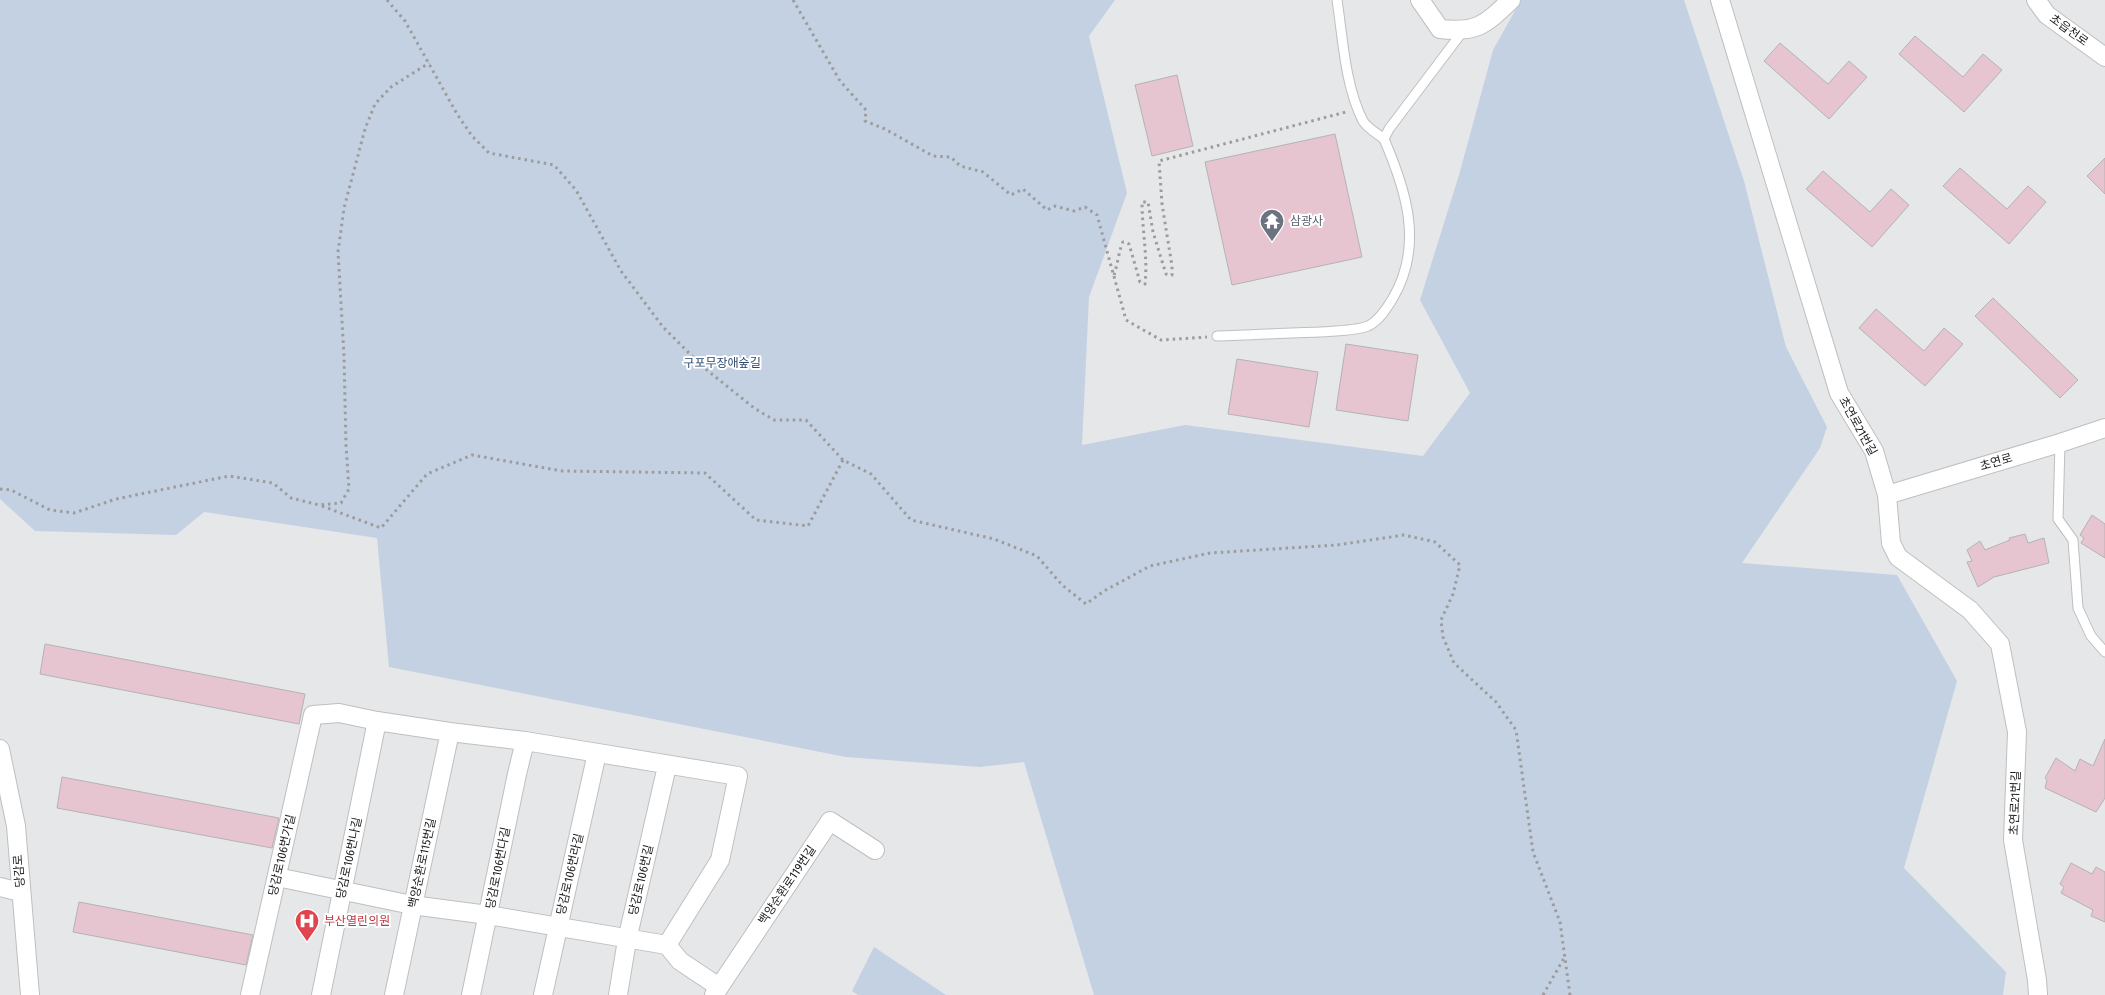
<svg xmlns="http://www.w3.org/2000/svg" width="2105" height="995" font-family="'Fira Sans Condensed','Noto Sans KR',sans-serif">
  <rect width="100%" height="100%" fill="#e6e7e8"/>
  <!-- green -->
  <path fill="#c4d1e3" d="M0,0H1115L1089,36L1127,193L1089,297L1082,445L1185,425L1423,456L1470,393L1420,300L1459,175L1493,50L1521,0H1684L1744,181L1786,347L1827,427L1820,448L1742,563L1897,575L1957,681L1904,868L2006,972L2003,995H1094L1024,762L980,767L846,757L389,667L377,538L204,512L176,535L35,531L0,499Z
    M874,947L946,995H858L852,991Z"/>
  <!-- building -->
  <path fill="#e6c4d0" stroke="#b4b3b3" d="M1915,36L1963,77L1983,54L2002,70L1964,112L1899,54Z
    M1780,43L1828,84L1849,61L1867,77L1829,119L1764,61Z
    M1177,75L1193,146L1152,156L1135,85Z
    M1335,134L1362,257L1232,285L1205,162Z
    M2105,158V194L2087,176Z
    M1960,168L2007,209L2028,186L2046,202L2009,244L1943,186Z
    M1823,171L1870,212L1891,189L1909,205L1872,247L1806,189Z
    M1993,298L2078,380L2060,398L1975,316Z
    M1876,309L1924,351L1944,328L1963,344L1925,386L1859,328Z
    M1346,344L1418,355L1408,421L1336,410Z
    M1237,359L1318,372L1309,427L1228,414Z
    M2092,515L2105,524V558L2081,543L2084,538L2080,535Z
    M2025,534L2028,543L2044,538L2049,563L1994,577L1978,587L1967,562L1972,561L1967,550L1980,541L1985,550L2010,540L2009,538Z
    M45,644L305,694L299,724L40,674Z
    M2105,739V798L2096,812L2045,788L2047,780L2045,778L2056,758L2075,771L2080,759L2093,766Z
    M62,777L279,818L272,848L57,808Z
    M2071,863L2092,874L2096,867L2105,872V922L2091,916L2093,910L2061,893L2064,887L2060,884Z
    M79,902L253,935L246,965L73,932Z"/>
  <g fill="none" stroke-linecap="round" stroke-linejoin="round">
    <defs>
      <path id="lane" d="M1337,0C1343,39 1345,86 1363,121C1367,128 1378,134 1384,139
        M1217,336C1251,335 1285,333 1319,332C1332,331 1356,331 1368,326C1379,321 1387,308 1393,298C1424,245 1406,190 1384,139L1389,129L1463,31
        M2060,443L2058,519L2073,540L2078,608L2091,636L2105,652"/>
      <path id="street" d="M1420,0L1440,29C1477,33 1485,25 1511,0
        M1720,0L1839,393L1874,451L1887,495L1891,543L1898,557L1970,610L2000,644L2017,732L2013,840L2037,980L2038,995
        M2036,0L2047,15L2105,57
        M1887,495L2060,443L2105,428
        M0,749L16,826L30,995
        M277,877L412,905L488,915L667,945
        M0,887L20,892
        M250,995L313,715L339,713L377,721L450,732L525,741L738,776L720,860L667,945L680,961L719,987
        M321,995L377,721
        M394,995L450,732
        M471,995L517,774L525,741
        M543,995L597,753
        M618,995L627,940L667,766
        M714,995L830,821L875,850"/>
    </defs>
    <!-- lane casing -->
    <use href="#lane" stroke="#bebfc0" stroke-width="11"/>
    <!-- street casing -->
    <use href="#street" stroke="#bebfc0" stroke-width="20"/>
    <!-- path -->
    <path stroke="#9c9c9d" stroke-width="3" stroke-dasharray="2.5 4" stroke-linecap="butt" d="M387,0L405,21L457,114L472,136L489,153L554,165L576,190L621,271L663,327L702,366L754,408L774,420H806L843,460L871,474L911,520L994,539L1037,556L1062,585L1086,604L1104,591L1150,566L1210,553L1337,545L1404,535L1435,542L1460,565L1453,594L1441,620L1443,637L1454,663L1496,702L1516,730L1533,852L1560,922L1570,995
      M793,0L840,81L866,110L865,121L885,129L933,156L951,157L960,166L983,172L1011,195L1023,189L1047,210L1055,206L1074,211L1085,207L1097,215L1126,320L1161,340L1207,337
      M1114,275C1117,267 1120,246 1123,242L1129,244L1140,282L1145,284C1148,257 1142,230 1142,202H1148L1153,232L1166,274L1172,275V266L1162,204L1159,161L1346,112
      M0,489L11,490L50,510L74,513L116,499L229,476L273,483L291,498L319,505L341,503L349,489L346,445L344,356L338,252L344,208L365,129L375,104L391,87L429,63
      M322,506L381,528L427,474L472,455L562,471L705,473L756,520L808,526L843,460
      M1543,995L1564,958"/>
    <!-- lane -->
    <use href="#lane" stroke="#fff" stroke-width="9"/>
    <!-- street -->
    <use href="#street" stroke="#fff" stroke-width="18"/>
  </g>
  <!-- icons -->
  <defs>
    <symbol id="temple-pin" viewBox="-11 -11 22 30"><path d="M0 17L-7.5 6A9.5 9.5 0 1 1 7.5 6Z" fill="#6b7280" stroke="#fff"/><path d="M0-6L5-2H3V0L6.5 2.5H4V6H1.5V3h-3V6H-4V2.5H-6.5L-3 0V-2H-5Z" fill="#fff"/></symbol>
    <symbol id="hospital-pin" viewBox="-11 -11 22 30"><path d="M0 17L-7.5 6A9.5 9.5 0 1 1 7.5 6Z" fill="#e0444e" stroke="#fff"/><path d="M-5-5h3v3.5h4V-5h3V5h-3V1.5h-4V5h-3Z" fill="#fff"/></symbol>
  </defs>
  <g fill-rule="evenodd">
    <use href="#temple-pin" x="1258" y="207" width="28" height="38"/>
    <use href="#hospital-pin" x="293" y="907" width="28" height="38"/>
  </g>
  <g text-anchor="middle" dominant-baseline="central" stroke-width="4" stroke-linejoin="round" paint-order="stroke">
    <!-- street labels -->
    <g font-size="12" fill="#1b1b1b" stroke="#fff">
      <text transform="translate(2069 30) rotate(36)">초읍천로</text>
      <text transform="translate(1858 426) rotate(61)">초연로21번길</text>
      <text transform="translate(1996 462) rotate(-16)">초연로</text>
      <text transform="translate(2015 803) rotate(-88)">초연로21번길</text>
      <text transform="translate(282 855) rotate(-77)">당감로106번가길</text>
      <text transform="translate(349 858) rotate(-78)">당감로106번나길</text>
      <text transform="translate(422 863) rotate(-78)">백양순환로115번길</text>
      <text transform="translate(498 868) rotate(-79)">당감로106번다길</text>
      <text transform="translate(19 871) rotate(-94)">당감로</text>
      <text transform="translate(570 874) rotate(-77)">당감로106번라길</text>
      <text transform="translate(641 880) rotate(-77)">당감로106번길</text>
      <text transform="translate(787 885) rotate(-56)">백양순환로119번길</text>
    </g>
    <!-- worship labels -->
    <g font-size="12" fill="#5b616d" stroke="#fff" text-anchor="start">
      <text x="1290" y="221">삼광사</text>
    </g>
    <!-- park labels -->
    <g font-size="12" fill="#2c486c" stroke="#fff">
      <text x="722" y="363">구포무장애숲길</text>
    </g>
    <!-- health labels -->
    <g font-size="12" fill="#be3a42" stroke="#fff" text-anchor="start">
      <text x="324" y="921">부산열린의원</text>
    </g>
  </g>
</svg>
